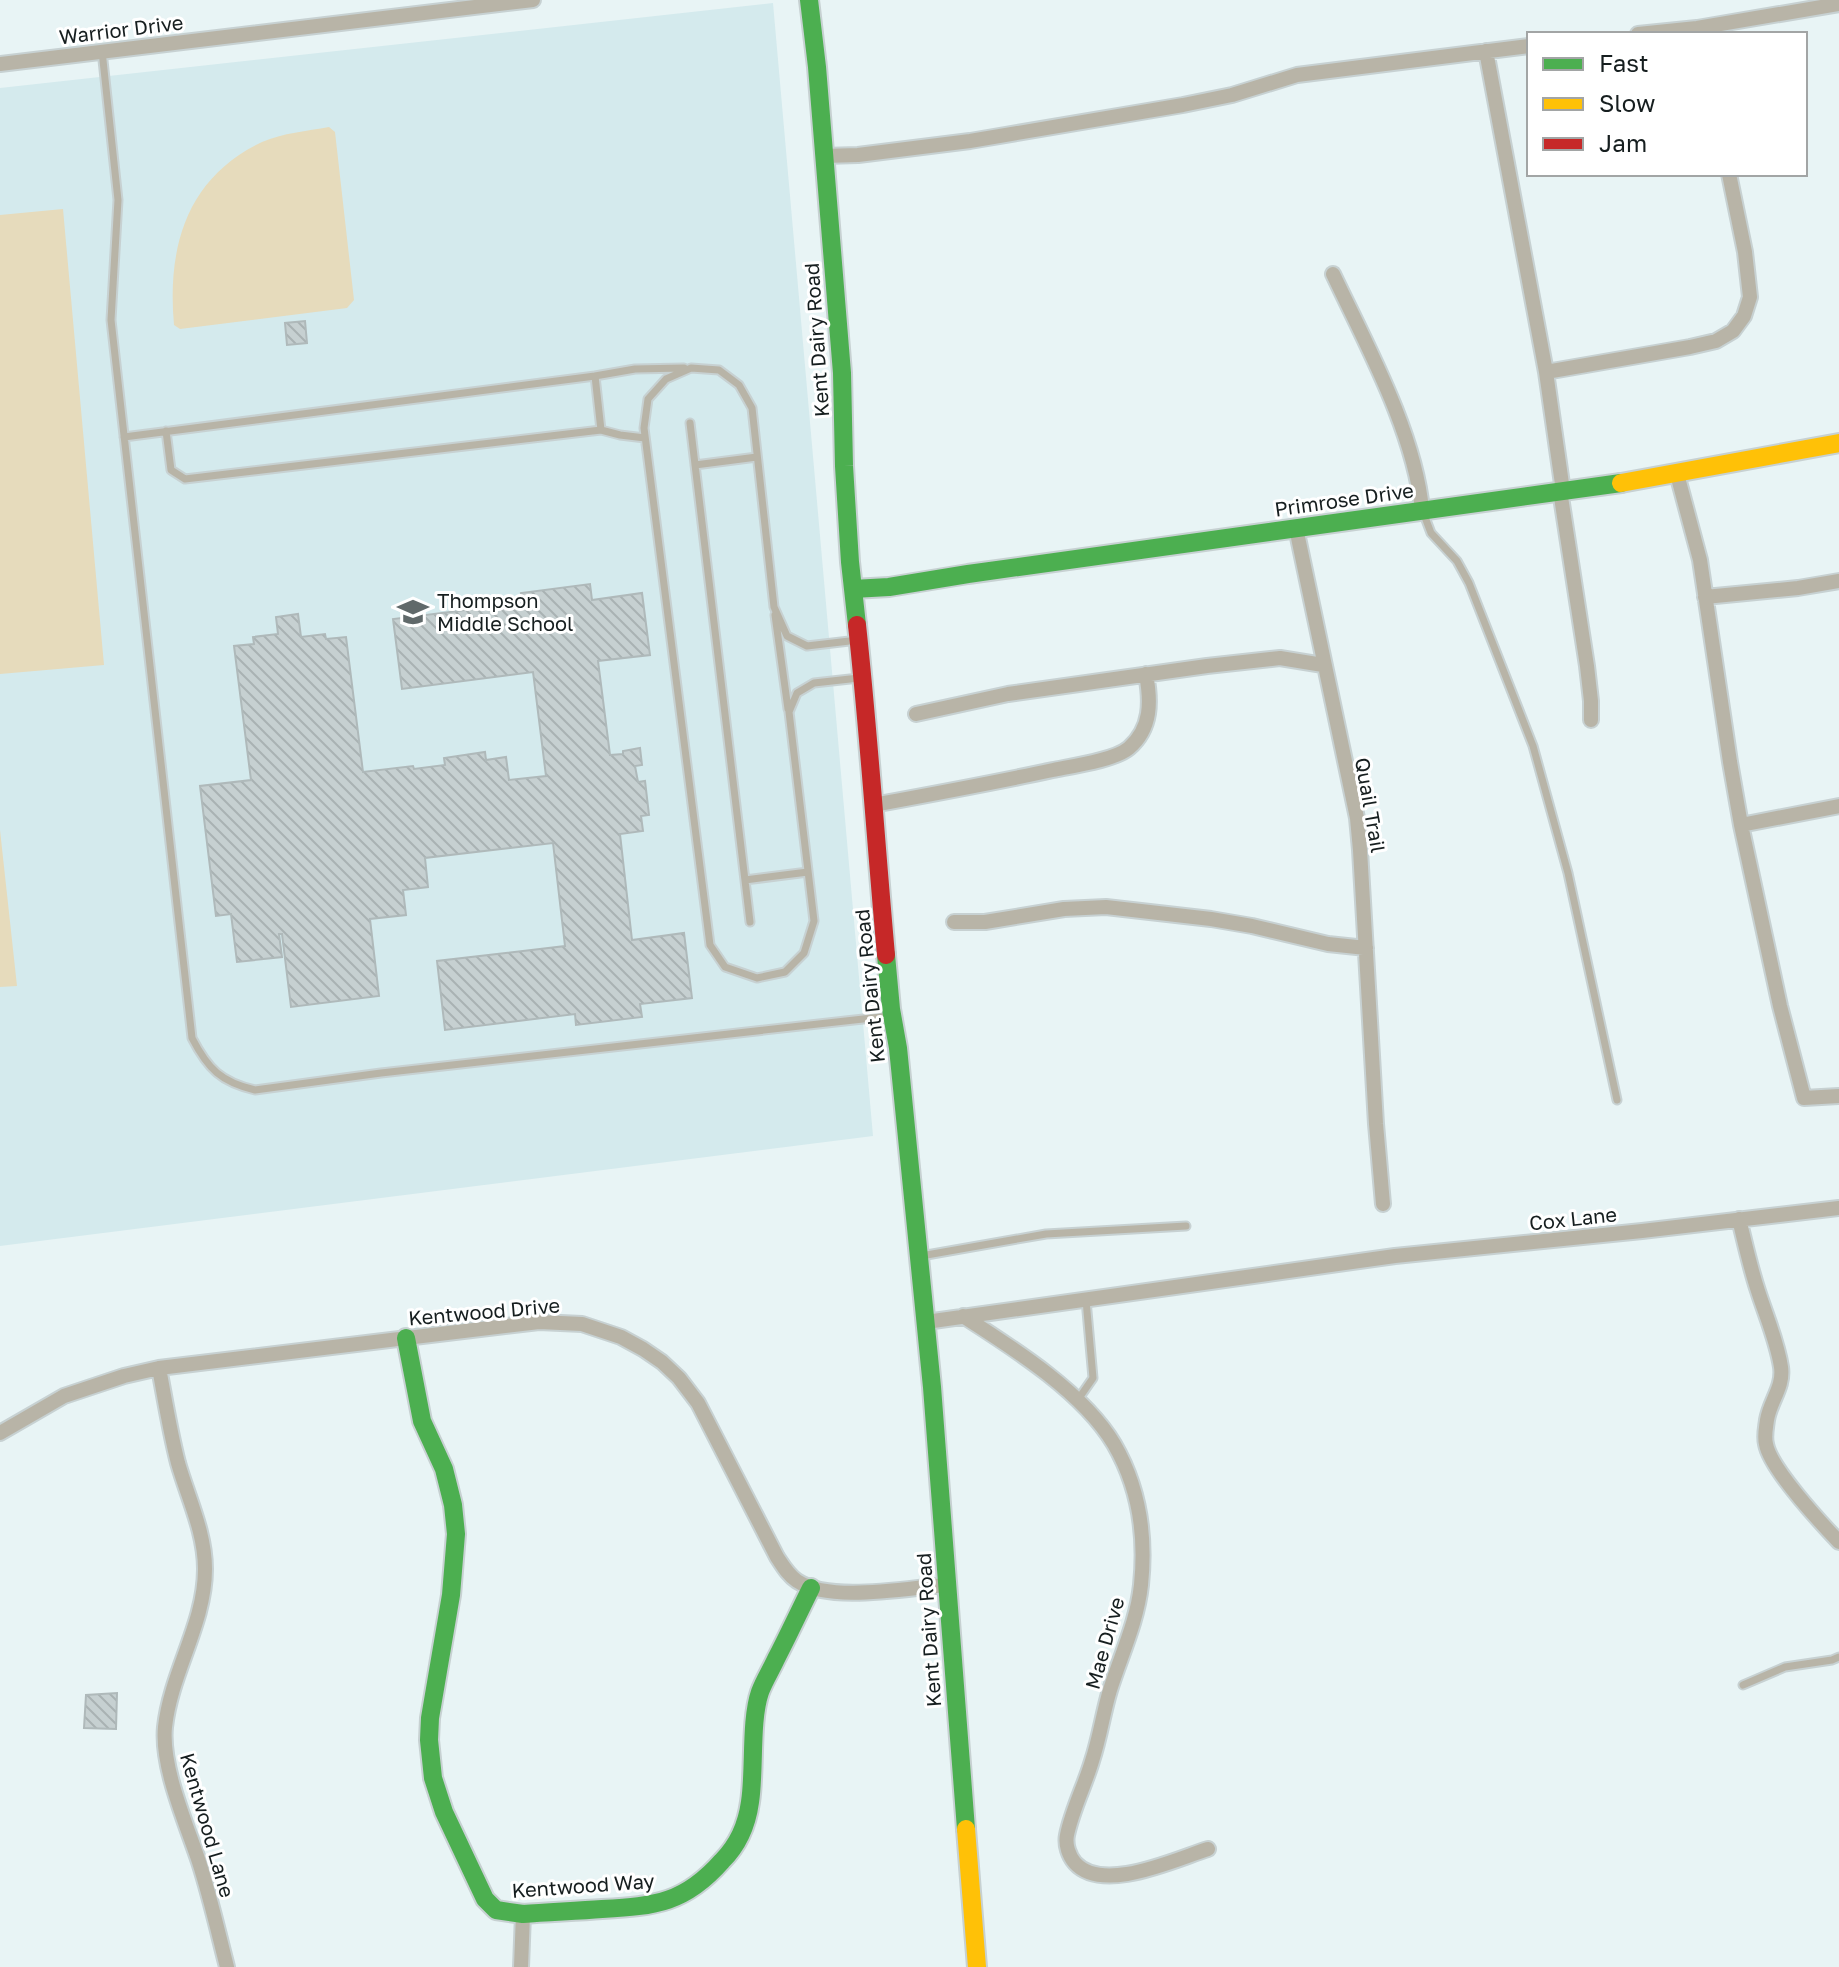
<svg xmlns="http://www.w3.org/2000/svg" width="1839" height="1967" font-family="'Golos Text',sans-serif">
  <defs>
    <pattern id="building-back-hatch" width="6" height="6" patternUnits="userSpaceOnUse" patternTransform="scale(2)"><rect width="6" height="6" fill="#c6d0d1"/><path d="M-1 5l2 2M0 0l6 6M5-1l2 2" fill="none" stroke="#a9b2b3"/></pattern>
  </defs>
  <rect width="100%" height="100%" fill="#e8f4f5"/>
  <!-- built -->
  <path fill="#d4eaed" d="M773,3L873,1136L0,1246V88Z"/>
  <!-- pitch -->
  <path fill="#e6dbbc" d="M329,127L335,132L354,300L347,308L180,329L174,325C167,248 186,178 262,142C283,133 307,131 329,127Z
    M63,209L104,665L0,674V215Z
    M0,830L17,986L0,987Z"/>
  <!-- building -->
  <path fill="url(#building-back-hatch)" stroke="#afb9ba" stroke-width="2" d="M305,321L307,343L287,345L285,323Z
    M590,584L592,600L642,593L650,655L598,661L610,755L623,754V751L640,748L642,765L635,766L638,782L645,781L649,815L641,816L643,831L620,834L632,940L684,933L692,998L640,1004L642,1017L576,1025L575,1014L445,1030L437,961L565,946L553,843L425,858L428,887L403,890L406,915L370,919L379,996L291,1007L282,934H279L282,957L237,962L231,914L216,916L200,786L251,780L234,646L254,644L253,637L278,634L276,617L298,614L301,637L325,634L326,639L346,637L363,772L413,766L414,769L445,765L444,758L485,752L486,760L506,757L509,780L546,776L533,672L402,689L393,619L523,603L521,593Z
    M117,1693L116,1729L84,1728L86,1695Z"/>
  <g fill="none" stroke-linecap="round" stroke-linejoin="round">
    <defs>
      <path id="lane" d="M102,51L118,200L111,320L192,1038C208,1069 221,1082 255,1090L381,1073L890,1016
        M595,376L635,369L684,368
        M690,423L750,922
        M601,430L620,435L645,438
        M124,437L595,376L601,430L185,479L171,470L166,431
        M695,465L757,457
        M1423,512L1431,533L1457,561L1469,583L1533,746L1568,873L1617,1100
        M775,615L788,709
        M858,640L807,646L787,636L774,607L752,408L739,385L719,370L691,368L666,379L648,399L644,428L710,945L725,967L757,978L785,972L804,953L814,921L789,712L797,693L814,683L859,678
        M745,880L808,872
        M921,1256L1046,1234L1186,1226
        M1077,1401L1093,1378L1086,1300
        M1743,1685L1785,1667L1832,1660L1839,1657"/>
      <path id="street" d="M1638,34L1697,28L1839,4
        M1486,51L1546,372L1563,491L1561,497L1587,666L1591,701V720
        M0,64L533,0
        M824,156L858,155L970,141L1183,105L1232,95L1297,75L1529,46
        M1333,274C1366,344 1415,433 1422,510
        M1546,372L1690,347L1716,341L1733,331L1744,316L1750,297L1745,252L1729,174
        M1677,474L1700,560L1730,762L1741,825L1780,1006L1804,1098L1839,1096
        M1296,528L1357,818L1360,850L1376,1124L1383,1204
        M1705,597L1798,588L1839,581
        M916,714L1008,694L1207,666L1280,658L1323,665
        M873,805C933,794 993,783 1053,770C1073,766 1115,760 1129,748C1152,728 1151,701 1146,674
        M1741,825L1839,806
        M954,922H985L1064,909L1106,907L1211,919L1252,926L1328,944L1366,948
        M1739,1219C1745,1243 1750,1267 1758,1291C1766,1316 1777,1341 1781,1367C1784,1387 1770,1401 1767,1420C1766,1428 1764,1436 1766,1444C1770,1468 1821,1523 1839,1542
        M963,1316C1013,1348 1083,1392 1114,1444C1139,1487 1146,1537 1141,1585C1137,1622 1121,1655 1110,1690C1103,1713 1100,1737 1092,1761C1085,1785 1072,1810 1067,1835C1065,1845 1069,1856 1075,1863C1103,1894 1176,1859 1208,1849
        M926,1322L1395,1256L1642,1231L1839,1208
        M159,1368C165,1400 170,1432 178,1463C188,1498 205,1532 205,1569C205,1624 171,1672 165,1727C161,1767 186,1823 199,1862C210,1896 218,1932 227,1967
        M0,1433L64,1396L124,1376L159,1368L539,1322L582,1324L621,1337L643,1349L662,1362L679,1378L698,1403L777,1557C783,1566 788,1575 797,1581C831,1603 906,1588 946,1585
        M521,1967L523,1914"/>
      <path id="fast" d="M809,0L817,67L842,373L844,466L850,562L857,625
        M853,589L889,587L968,574L1621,483
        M886,955L891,1009L898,1048L932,1387L966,1829
        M406,1338L422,1421L444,1469L453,1505L456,1534L451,1595L430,1718L429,1740L433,1778L444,1812L485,1899L496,1910L523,1914C549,1912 576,1911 602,1909C656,1906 685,1903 722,1861C738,1845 747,1824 750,1802C755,1770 750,1721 760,1692C764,1681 771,1670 776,1659C788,1636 799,1612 811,1588"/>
      <path id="slow" d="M1621,483L1839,443
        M966,1829L977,1967"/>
      <path id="jam" d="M857,625C869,735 876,845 886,955"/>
    </defs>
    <!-- lane casing -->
    <use href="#lane" stroke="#c7d1d2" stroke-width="11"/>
    <!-- street casing -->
    <use href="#street" stroke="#c7d1d2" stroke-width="18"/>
    <!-- fast casing -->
    <use href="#fast" stroke="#c7d1d2" stroke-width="22"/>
    <!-- slow casing -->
    <use href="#slow" stroke="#c7d1d2" stroke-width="22"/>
    <!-- jam casing -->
    <use href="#jam" stroke="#c7d1d2" stroke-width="22"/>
    <!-- lane -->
    <use href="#lane" stroke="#b8b4a7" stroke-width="7"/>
    <!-- street -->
    <use href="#street" stroke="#b8b4a7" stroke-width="14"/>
    <!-- fast -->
    <use href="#fast" stroke="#4caf50" stroke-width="18"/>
    <!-- slow -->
    <use href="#slow" stroke="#ffc107" stroke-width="18"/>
    <!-- jam -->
    <use href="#jam" stroke="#c62828" stroke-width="18"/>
  </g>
  <!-- icons -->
  <defs>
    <symbol id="school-bare" viewBox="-9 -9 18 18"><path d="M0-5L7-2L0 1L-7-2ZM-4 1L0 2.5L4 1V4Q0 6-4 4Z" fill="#60696a" stroke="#fff" stroke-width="2.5" paint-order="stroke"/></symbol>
  </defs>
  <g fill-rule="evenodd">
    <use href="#school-bare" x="391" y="590" width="44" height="44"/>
  </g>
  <g text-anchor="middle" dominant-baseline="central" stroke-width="6" stroke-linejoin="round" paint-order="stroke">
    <!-- street labels -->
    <g font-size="20" fill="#161e1f" stroke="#fff">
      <text transform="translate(121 29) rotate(-7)">Warrior Drive</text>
      <text transform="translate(816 340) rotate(-94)">Kent Dairy Road</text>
      <text transform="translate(1344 499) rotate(-8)">Primrose Drive</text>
      <text transform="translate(1371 805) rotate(80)">Quail Trail</text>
      <text transform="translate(869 986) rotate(-96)">Kent Dairy Road</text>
      <text transform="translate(1573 1218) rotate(-6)">Cox Lane</text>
      <text transform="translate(484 1311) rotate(-5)">Kentwood Drive</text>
      <text transform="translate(928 1630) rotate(-94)">Kent Dairy Road</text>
      <text transform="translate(1104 1643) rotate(-74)">Mae Drive</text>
      <text transform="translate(208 1825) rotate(74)">Kentwood Lane</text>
      <text transform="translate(583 1885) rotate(-4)">Kentwood Way</text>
    </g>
    <!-- poi labels -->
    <g font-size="20" fill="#161e1f" stroke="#fff" text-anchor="start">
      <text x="437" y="600">Thompson<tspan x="437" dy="23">Middle School</tspan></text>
    </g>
  </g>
  <!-- legend -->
  <rect x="1527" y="32" width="280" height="144" fill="#ffffff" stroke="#a2a5a5" stroke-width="2"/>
  <rect x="1543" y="58" width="40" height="12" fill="#4caf50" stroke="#a2a5a5" stroke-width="2"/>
  <text x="1599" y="72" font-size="24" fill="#161e1f">Fast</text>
  <rect x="1543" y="98" width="40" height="12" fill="#ffc107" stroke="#a2a5a5" stroke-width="2"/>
  <text x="1599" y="112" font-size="24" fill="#161e1f">Slow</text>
  <rect x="1543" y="138" width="40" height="12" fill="#c62828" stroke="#a2a5a5" stroke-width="2"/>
  <text x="1599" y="152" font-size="24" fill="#161e1f">Jam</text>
</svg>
